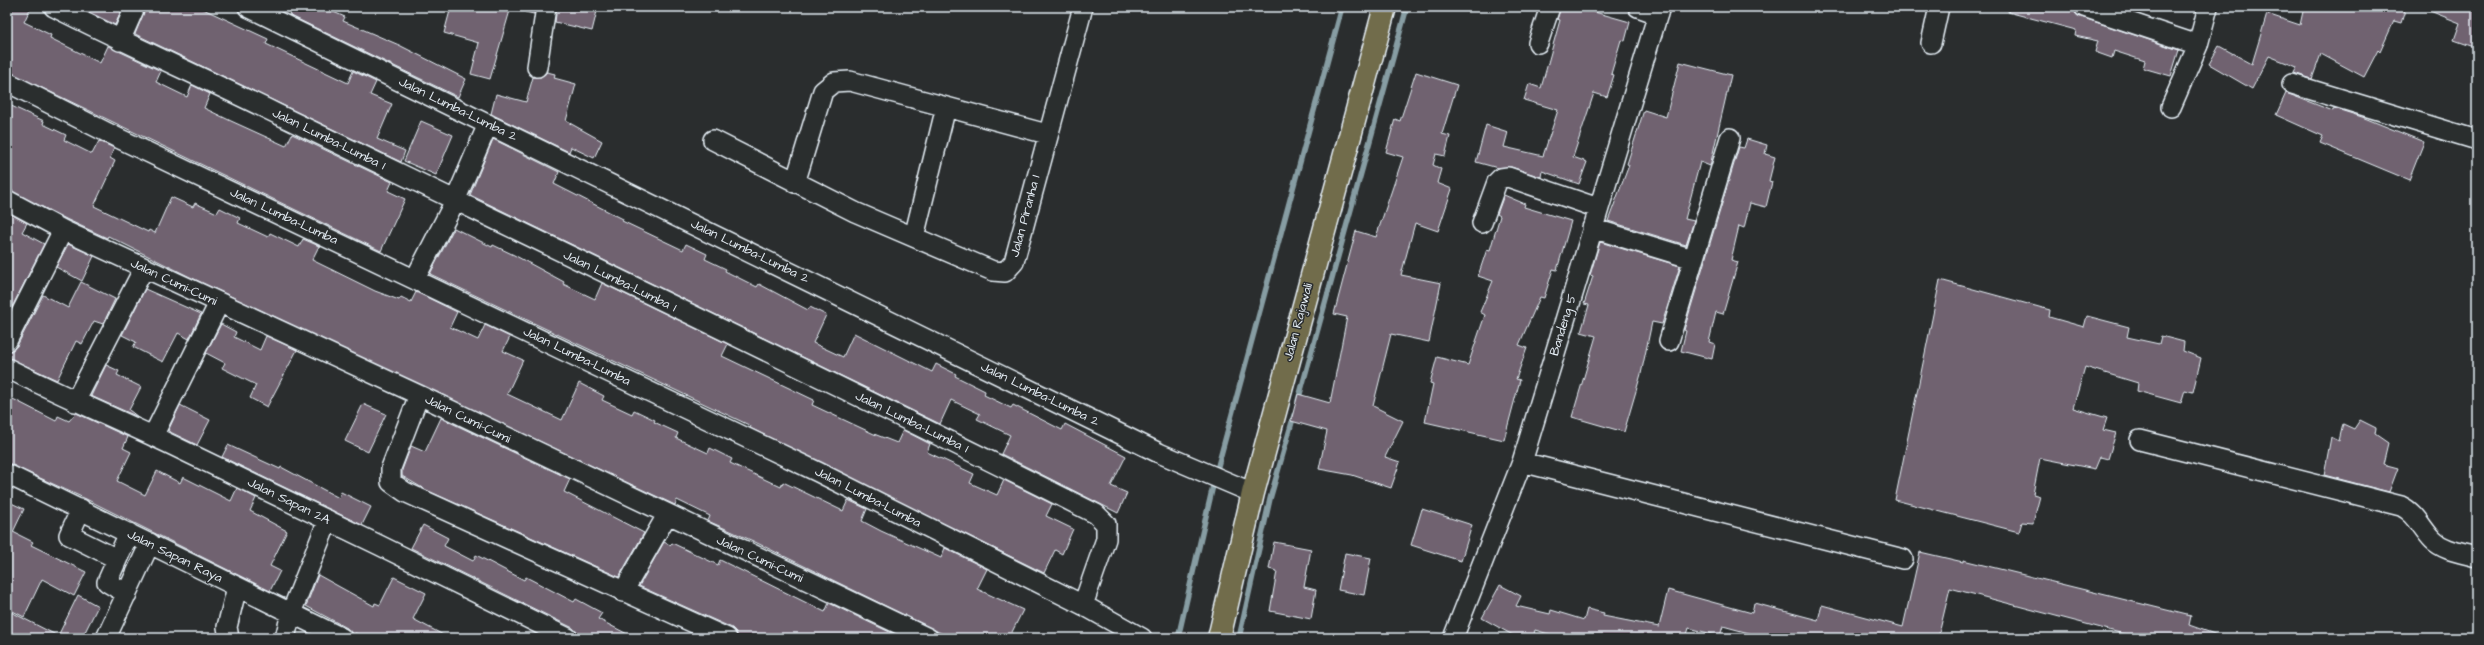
<svg xmlns="http://www.w3.org/2000/svg" width="2484" height="645" font-family="'Architects Daughter',sans-serif">
  <rect width="100%" height="100%" fill="#2a2d2e"/>
  <filter id="ink" filterUnits="userSpaceOnUse"><feTurbulence type="fractalNoise" baseFrequency=".025" numOctaves="2"/><feDisplacementMap in="SourceGraphic" scale="8" xChannelSelector="R" yChannelSelector="G"/><feConvolveMatrix kernelMatrix="1 2 1 2 8 2 1 2 1" color-interpolation-filters="sRGB"/></filter>
  <g filter="url(#ink)">
    <g fill="none" stroke-linecap="round" stroke-linejoin="round">
      <!-- stream -->
      <path stroke="#879da3" stroke-width="5.5" d="M1298,401L1407,7
        M1178,638L1215,477L1342,7
        M1239,638L1270,499L1294,415"/>
    </g>
    <!-- building -->
    <path fill="#6f626f" stroke="#e8f1f8" d="M7,7H31L24,22L51,35L50,38L100,63L108,46L161,71L156,82L187,97L192,85L210,94L204,108L231,121L286,146L292,134L392,182L388,191L405,199L381,251L7,71Z
      M79,7H123L115,25Z
      M146,7H199L268,39L266,44L348,83L353,71L376,82L370,95L392,104L377,139L405,151L401,162L135,34Z
      M292,7H322L345,17L343,21L399,45L466,79L458,97L289,15Z
      M451,7H511L490,79L471,74L479,43L444,33Z
      M525,7H535L534,14L525,12Z
      M557,7H598L592,31L555,22Z
      M1561,7H1592L1591,11L1630,22L1625,41L1621,40L1611,74L1614,75L1607,97L1594,93L1573,157L1587,162L1579,184L1542,171L1541,177L1511,167L1498,168L1476,162L1486,125L1508,132L1504,147L1543,156L1558,110L1524,100L1529,84L1541,88L1560,20L1557,19Z
      M2009,7H2073L2076,14L2081,17L2179,50L2171,76L2143,68L2145,61L2114,51L2112,58L2095,52L2098,41L2075,36L2076,30L2008,12Z
      M2304,7H2406L2401,23L2394,21L2380,52L2378,50L2364,77L2321,54L2312,79L2294,73L2297,67L2269,56L2252,89L2209,64L2219,46L2252,64L2267,14L2300,25Z
      M2420,7H2477V48L2454,40L2460,23Z
      M1680,62L1731,75L1710,166L1700,162L1685,219L1694,221L1686,245L1608,221L1629,165L1627,164L1644,110L1666,117Z
      M547,72L555,74L554,78L576,84L566,121L602,141L594,158L571,147L569,152L491,114L496,94L526,102L533,77H541Z
      M1416,72L1457,85L1442,134L1450,136L1445,156L1436,154L1433,165L1441,169L1437,183L1452,189L1438,231L1415,223L1401,275L1441,283L1429,342L1391,334L1373,406L1403,421L1385,457L1400,462L1391,488L1352,475L1319,469L1327,431L1291,421L1298,394L1330,403L1347,317L1334,314L1356,231L1376,237L1403,157L1386,152L1395,119L1400,121Z
      M2286,93L2333,111L2334,108L2362,117L2424,142L2409,180L2320,143L2323,136L2276,115Z
      M7,104L44,121L43,124L66,135L64,140L92,154L99,141L114,148L110,158L115,161L94,206L148,232L149,230L155,233L171,197L193,207L195,203L217,213L220,208L240,218L238,223L268,237L270,233L299,247L303,239L319,246L312,260L375,291L399,300L401,297L411,302L416,292L457,312L450,327L478,340L485,325L510,337L503,351L523,360L507,394L562,420L579,383L604,396L602,400L632,414L634,410L655,420L654,422L678,433L676,438L708,453L710,448L732,459L730,463L781,487L783,482L843,511L848,500L867,509L862,521L881,531L941,558L945,548L987,569L977,589L1023,610L1009,638H951L753,541L708,521L710,516L677,500L675,505L190,277L108,236L107,238L68,220L7,189Z
      M421,121L453,135L436,175L404,161Z
      M493,139L559,172L554,184L623,219L622,221L683,250L686,244L707,254L705,259L726,269L725,271L757,287L759,284L808,310L810,307L826,315L813,343L843,357L854,333L932,372L936,364L956,374L955,376L985,391L984,395L1011,408L1013,405L1062,430L1065,424L1126,456L1111,486L1127,493L1118,513L1001,454L1010,435L977,419L980,414L951,400L940,424L470,195Z
      M1747,139L1767,145L1765,154L1775,157L1769,181L1772,182L1766,207L1750,203L1744,228L1739,226L1731,260L1738,262L1723,314L1716,312L1709,342L1715,344L1712,359L1681,351L1686,331L1684,330L1739,147L1744,148Z
      M1504,195L1525,204L1524,207L1571,221L1557,270L1553,269L1544,298L1540,297L1519,345L1527,348L1516,379L1520,380L1504,440L1425,422L1433,384L1430,383L1437,357L1468,365L1485,315L1480,312L1493,281L1478,276L1487,249L1490,250L1500,216L1497,214Z
      M7,212L27,223L22,232L44,244L7,317Z
      M454,228L492,247L493,245L514,255L564,282L563,284L595,299L602,283L728,344L722,356L814,400L812,405L874,434L897,443L903,430L930,444L927,452L974,474L970,483L997,495L1004,480L1052,504L1046,516L1073,529L1062,554L1055,550L1044,573L750,428L751,426L430,274Z
      M1600,242L1680,266L1662,324L1652,322L1641,374L1624,432L1572,417L1596,336L1581,332L1589,305L1584,304L1593,276L1590,275Z
      M68,244L94,256L82,281L56,267Z
      M1940,280L2050,310L2049,317L2084,327L2087,316L2129,327L2127,337L2159,344L2161,336L2184,342L2183,351L2201,358L2193,392L2185,390L2181,403L2137,391L2138,383L2085,367L2073,408L2107,418L2103,430L2116,433L2108,459L2100,457L2095,469L2040,458L2033,494L2040,496L2033,523L2022,522L2019,532L1895,500Z
      M81,282L115,299L103,324L94,321L82,344L76,341L57,380L7,357V352L17,346L43,295L68,308Z
      M145,289L201,314L189,339L178,333L163,362L133,347L136,342L122,335Z
      M221,324L236,332L234,337L260,350L266,336L297,350L267,407L250,398L256,385L222,368L225,363L206,353Z
      M106,365L119,371L117,375L141,387L129,410L138,417L91,396Z
      M7,396L56,421L58,416L69,421L76,413L128,437L123,448L131,452L117,481L145,495L157,471L180,483L183,477L231,501L237,488L256,498L250,511L287,531L270,566L280,571L270,591L86,499L7,463Z
      M363,404L386,414L368,452L345,441Z
      M180,405L210,420L197,445L168,431Z
      M441,418L570,479L564,492L644,533L619,577L424,489L402,476V470L411,446L425,452Z
      M2360,420L2376,428L2375,434L2388,443L2383,464L2398,468L2389,492L2324,475L2331,437L2339,441L2343,424L2354,429Z
      M228,445L280,469L281,467L339,498L341,492L371,507L362,525L222,457Z
      M7,501L24,509L13,532L33,542L31,545L86,572L74,596L42,579L24,617L7,608Z
      M1422,509L1472,525L1461,561L1411,545Z
      M423,525L448,538L444,546L473,561L476,555L524,580L526,577L574,602L576,599L602,613L598,619L635,638H580L573,628L411,548Z
      M664,542L670,545L672,543L718,565L720,560L825,612L829,603L902,638H738L736,632L732,628L639,586Z
      M1274,542L1311,549L1304,587L1316,590L1311,619L1270,611L1277,571L1269,569Z
      M1920,552L1963,562V560L2191,616L2189,625L2220,636V638H2139L1950,588L1938,638H1767L1723,626L1720,636L1689,628L1686,638H1562L1535,630L1533,638H1518L1482,618L1500,585L1521,596L1516,606L1550,614L1551,610L1584,620L1587,609L1604,613L1603,616L1659,627L1668,590L1752,613L1754,603L1818,620L1822,605L1903,627Z
      M1345,553L1371,558L1364,595L1338,590Z
      M318,575L374,606L375,603L380,605L394,577L426,593L413,619L449,638H366L355,633L353,637L347,628L306,606Z
      M78,595L98,606L82,638H7V621L11,612L58,636Z"/>
    <g fill="none" stroke-linecap="round" stroke-linejoin="round">
      <defs>
        <path id="minor" d="M54,7C127,44 202,77 275,113C549,246 824,377 1096,514L1106,524V539L1083,605
          M248,7L1159,453L1253,493
          M1638,7L1658,14
          M2084,7L2198,45
          M120,41L135,7
          M1538,43L1550,7
          M1931,43L1939,7
          M537,67L546,7
          M7,82L116,137L818,472L1083,605L1142,638
          M2292,84L2477,140
          M2171,107L2198,45L2208,7
          M713,140L855,212L993,271L1005,272L1014,262L1083,7
          M795,183L823,91L834,82L850,81L1047,134
          M7,200L63,230L419,395L928,638
          M1482,223L1497,182L1501,178L1508,177L1598,208
          M1592,228L1693,259
          M914,237L946,107
          M415,279L455,201L488,124
          M7,341L63,230
          M1669,341L1730,138
          M7,368C64,397 122,421 180,449C310,511 439,574 568,638
          M419,395L391,468V482L405,492L727,638
          M75,402L144,268
          M153,436L219,303
          M2140,440L2401,506C2416,513 2422,529 2433,540C2444,551 2463,553 2477,557
          M1522,462L1903,559
          M7,474L342,638
          M81,509L69,535L117,559
          M623,592L667,515
          M127,594L107,582L129,533
          M106,638L150,543
          M229,638L227,627L237,587
          M285,638L291,613L328,520
          M1453,638L1522,462L1660,7"/>
        <path id="major" d="M1219,638L1253,493L1385,7"/>
      </defs>
      <!-- minor casing -->
      <use href="#minor" stroke="#e8f1f8" stroke-width="22"/>
      <!-- major casing -->
      <use href="#major" stroke="#e8f1f8" stroke-width="25"/>
      <!-- minor -->
      <use href="#minor" stroke="#2a2d2e" stroke-width="19"/>
      <!-- major -->
      <use href="#major" stroke="#716c4b" stroke-width="22"/>
    </g>
  </g>
  <g text-anchor="middle" dominant-baseline="central" stroke-width="3" stroke-linejoin="round" paint-order="stroke">
    <!-- street labels -->
    <g font-size="13" fill="#e8f1f8" stroke="#2a2d2e">
      <text transform="translate(458 109) rotate(26)">Jalan Lumba-Lumba 2</text>
      <text transform="translate(329 139) rotate(26)">Jalan Lumba-Lumba 1</text>
      <text transform="translate(284 216) rotate(25)">Jalan Lumba-Lumba</text>
      <text transform="translate(1025 216) rotate(-75)">Jalan Piranha 1</text>
      <text transform="translate(750 251) rotate(26)">Jalan Lumba-Lumba 2</text>
      <text transform="translate(620 281) rotate(26)">Jalan Lumba-Lumba 1</text>
      <text transform="translate(174 282) rotate(25)">Jalan Cumi-Cumi</text>
      <text transform="translate(1298 322) rotate(-75)">Jalan Rajawali</text>
      <text transform="translate(1563 325) rotate(-73)">Bandeng 5</text>
      <text transform="translate(577 356) rotate(26)">Jalan Lumba-Lumba</text>
      <text transform="translate(1040 394) rotate(26)">Jalan Lumba-Lumba 2</text>
      <text transform="translate(468 419) rotate(26)">Jalan Cumi-Cumi</text>
      <text transform="translate(912 422) rotate(26)">Jalan Lumba-Lumba 1</text>
      <text transform="translate(868 497) rotate(27)">Jalan Lumba-Lumba</text>
      <text transform="translate(289 501) rotate(26)">Jalan Sapan 2A</text>
      <text transform="translate(175 556) rotate(26)">Jalan Sapan Raya</text>
      <text transform="translate(760 559) rotate(25)">Jalan Cumi-Cumi</text>
    </g>
  </g>
  <!-- margin -->
  <rect width="2484" height="645" fill="none" stroke="#2a2d2e" stroke-width="24"/>
  <rect x="12" y="12" width="2460" height="621" fill="none" stroke="#e8f1f8" stroke-width="1.5" filter="url(#ink)"/>
</svg>
